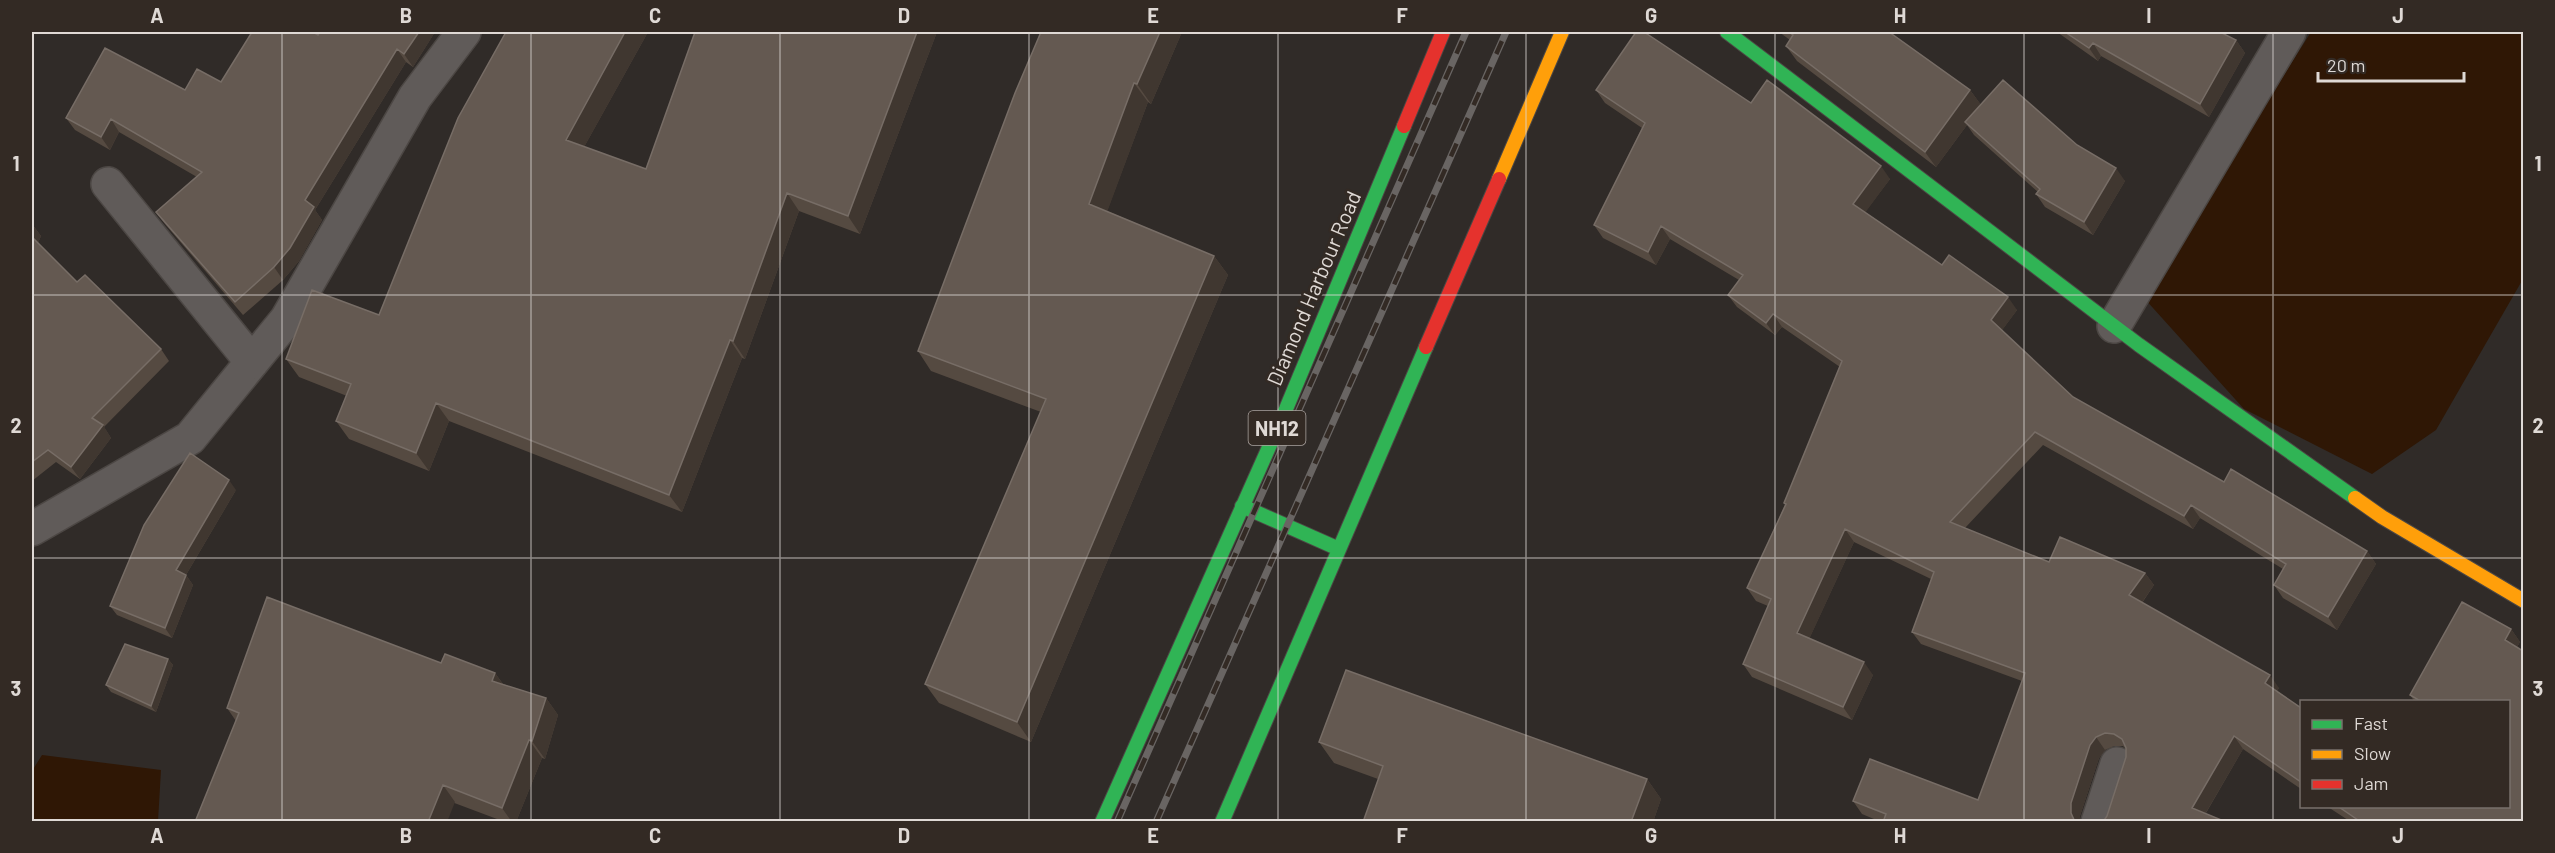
<svg xmlns="http://www.w3.org/2000/svg" width="2555" height="853" font-family="Barlow,sans-serif">
  <rect width="100%" height="100%" fill="#302b28"/>
  <!-- water -->
  <path fill="#2f1705" d="M2311,32H2523V279L2436,430L2372,474L2244,409L2144,298Z
    M42,755L161,770L158,821H32V771Z"/>
  <g fill="none" stroke-linecap="round" stroke-linejoin="round">
    <defs>
      <path id="street" d="M108,184L252,362
        M2114,326L2289,32
        M32,529L190,438L287,319L415,97L464,32
        M2098,822L2117,764"/>
      <path id="fast" d="M1727,32L2139,345L2355,498
        M1242,506L1339,549
        M1102,822L1286,409L1404,126
        M1222,822L1426,347"/>
      <path id="slow" d="M1499,179L1562,32
        M2355,498L2382,517L2524,601"/>
      <path id="jam" d="M1404,126L1443,32
        M1426,347L1499,179"/>
    </defs>
    <!-- street casing -->
    <use href="#street" stroke="#4c4744" stroke-width="36"/>
    <!-- fast casing -->
    <use href="#fast" stroke="#4c4744" stroke-width="16"/>
    <!-- slow casing -->
    <use href="#slow" stroke="#4c4744" stroke-width="16"/>
    <!-- jam casing -->
    <use href="#jam" stroke="#4c4744" stroke-width="16"/>
    <!-- street -->
    <use href="#street" stroke="#605b59" stroke-width="33"/>
    <!-- fast -->
    <use href="#fast" stroke="#30b455" stroke-width="14"/>
    <!-- slow -->
    <use href="#slow" stroke="#ff9f0a" stroke-width="14"/>
    <!-- jam -->
    <use href="#jam" stroke="#e5322d" stroke-width="14"/>
    <defs>
      <path id="rail" d="M1117,822L1466,32
        M1156,822L1506,32"/>
    </defs>
    <!-- rail casing -->
    <use href="#rail" stroke="#696563" stroke-width="7"/>
    <!-- rail -->
    <use href="#rail" stroke="#332a24" stroke-width="4.5" stroke-dasharray="14" stroke-linecap="butt"/>
  </g>
  <!-- wall -->
  <path fill="#554a41" d="M435,32L413,67L406,62L315,210L322,220L299,261L283,280L243,315L165,224L156,212L197,177L119,132L110,150L75,130L66,118L221,82L318,35Z
    M506,32H648L584,147L646,169L695,32H937L860,234L799,211L745,359L742,358L682,512L449,421L429,471L349,439L336,421L347,396L299,377L286,359L379,315Z
    M1041,32H1182L1151,104L1148,102L1107,211L1214,256L1228,275L1031,742L939,703L925,684L1041,412L931,371L918,351Z
    M1779,32H1889L1970,90L1981,105L2077,145L2125,181L2093,235L2045,207L2036,194L2038,192L1974,135L1967,125L1936,167L1797,61L1786,46L1790,40Z
    M2057,32H2220L2236,40L2245,53L2209,117L2101,56L2098,61Z
    M1596,90L1751,103L1890,179L1865,212L1942,265L2017,310L2002,330L2073,397L2224,482L2367,551L2376,564L2337,630L2283,598L2274,585L2283,569L2200,518L2193,529L2043,445L1965,528L2049,562L2145,573L2154,585L2142,603L2279,688L2277,691L2301,708V789L2243,749L2206,813L2107,816L2126,757V749L2123,746H2114L2105,750L2099,758L2080,816V822H1881L1862,814L1853,801L1978,800L2022,681L1921,644L1912,632L1931,579L1854,542L1809,639L1873,675L1852,720L1752,677L1743,664L1768,606L1756,601L1747,588L1785,505L1784,503L1840,367L1782,327L1775,335L1737,307L1728,295L1739,280L1670,239L1656,265L1603,238L1594,225L1642,128L1605,103Z
    M32,224L41,236L38,243L77,282L161,349L169,361L104,427L111,438L80,479L56,462L32,481Z
    M236,490L186,575L193,585L172,638L117,615L110,606Z
    M2511,629L2520,642L2517,647L2523,822H2351L2328,807H2508V702H2415L2410,695Z
    M168,659L173,665L156,712L111,692L106,685Z
    M441,663L495,673L503,684L546,698L558,715L545,759L542,758L516,822H505L236,721L227,708Z
    M1319,742L1647,779L1661,799L1653,822H1363L1378,779L1334,763Z"/>
  <!-- shaded-wall -->
  <path fill="#403730" d="M419,32H435L413,67L404,54Z
    M625,32H648L578,158L566,140Z
    M917,32H937L860,234L848,216Z
    M1160,32H1182L1151,104L1137,84Z
    M2236,40L2245,53L2209,117L2200,104Z
    M2093,43L2101,56L2098,61L2089,48Z
    M397,49L406,62L315,210L322,220L299,261L283,280L274,267L305,200Z
    M1134,83L1148,102L1103,223L1089,204Z
    M1970,90L1981,105L1965,122L1967,125L1936,167L1925,152Z
    M111,119L119,132L110,150L101,137Z
    M1881,166L1890,179L1862,217L1853,204Z
    M2116,168L2125,181L2093,235L2084,222Z
    M787,193L799,211L745,359L733,341Z
    M32,224L41,236L37,245L32,238Z
    M1661,226L1670,239L1656,265L1648,252Z
    M1214,256L1228,275L1031,742L1017,722Z
    M2008,297L2017,310L2000,333L1991,320Z
    M1773,314L1782,327L1775,335L1766,323Z
    M730,340L742,358L682,512L669,495Z
    M436,403L449,421L429,471L416,453Z
    M103,425L111,438L80,479L71,467Z
    M229,480L236,490L183,580L176,570Z
    M2191,505L2200,518L2193,529L2184,516Z
    M1845,529L1854,542L1806,646L1797,633Z
    M2367,551L2376,564L2337,630L2328,617Z
    M2145,573L2154,585L2138,608L2129,595Z
    M186,575L193,585L172,638L165,628Z
    M2511,629L2520,642L2514,652L2505,640Z
    M168,659L173,665L156,712L151,706Z
    M1864,662L1873,675L1852,720L1843,707Z
    M495,673L507,690L492,681Z
    M2270,675L2279,688L2274,696L2265,683Z
    M546,698L558,715L545,759L532,741Z
    M2234,736L2243,749L2201,821L2192,808Z
    M2096,737L2105,750L2099,758L2080,816V822L2075,821L2071,813V803L2090,745Z
    M529,740L542,758L516,822H512L502,808Z
    M1647,779L1661,799L1653,822H1631Z
    M443,785L455,802L447,822H428Z"/>
  <!-- building -->
  <path fill="#645951" stroke="#776d66" stroke-width="1.5" d="M252,32H313L318,35L320,32H419L404,54L397,49L305,200L314,207L290,248L274,267L235,302L156,212L202,172L111,119L101,137L66,118L105,48L185,90L197,69L221,82Z
    M506,32H625L566,140L646,169L695,32H917L848,216L787,193L733,341L730,340L669,495L436,403L416,453L336,421L351,384L286,359L312,290L379,315L458,118Z
    M1041,32H1160L1137,84L1134,83L1089,204L1214,256L1017,722L925,684L1046,399L918,351L1015,93Z
    M1636,32H1644L1751,103L1767,80L1881,166L1853,204L1942,265L1949,255L2008,297L1991,320L2073,397L2224,482L2231,469L2367,551L2328,617L2274,585L2286,564L2191,505L2184,516L2035,432L1950,522L2049,562L2060,537L2145,573L2129,595L2270,675L2265,683L2301,708V782L2234,736L2192,808L2226,822H2103L2107,816L2126,757V748L2122,739L2114,734L2105,733L2096,737L2090,745L2071,803V813L2075,822H1883L1886,814L1853,801L1870,759L1978,800L2025,673L1912,632L1934,572L1845,529L1797,633L1864,662L1843,707L1743,664L1771,599L1747,588L1786,504L1784,503L1842,361L1773,314L1766,323L1728,295L1743,275L1661,226L1648,252L1594,225L1645,123L1596,90Z
    M1789,32H1889L1970,90L1925,152L1786,46L1793,35Z
    M2065,32H2220L2236,40L2200,104L2093,43L2089,48Z
    M2003,80L2077,145L2116,168L2084,222L2036,194L2040,189L1965,122Z
    M32,237L77,282L85,275L161,349L92,418L103,425L71,467L48,450L32,462Z
    M190,453L229,480L176,570L186,575L165,628L110,606L144,525Z
    M267,597L441,663L445,654L495,673L492,681L546,698L532,741L529,740L502,808L443,785L428,822H195L239,713L227,708Z
    M2462,602L2511,629L2505,640L2523,651V822H2361L2339,807H2508V702H2422L2410,695Z
    M125,644L168,659L151,706L106,685Z
    M1346,670L1647,779L1631,822H1363L1383,766L1319,742Z"/>
  <!-- grid -->
  <path fill="none" stroke="#dfd9d5" stroke-width="1.5" stroke-opacity="0.55" d="M282,32V822M531,32V822M780,32V822M1029,32V822M1278,32V822M1526,32V822M1775,32V822M2024,32V822M2273,32V822M32,295H2524M32,558H2524"/>
  <g text-anchor="middle" dominant-baseline="central" stroke-width="5" stroke-linejoin="round" paint-order="stroke">
    <!-- shield labels -->
    <rect fill="#332a24" stroke="#aba4a0" stroke-width="1.5" x="1248.5" y="411" width="57" height="34" rx="4.5"/>
    <g font-size="20" font-weight="bold" fill="#dfd9d5">
      <text x="1277" y="428">NH12</text>
    </g>
    <!-- street labels -->
    <g font-size="21" fill="#dfd9d5" stroke="#332a24">
      <text transform="translate(1313 288) rotate(-67)">Diamond Harbour Road</text>
    </g>
  </g>
  <!-- border -->
  <rect width="2555" height="853" fill="none" stroke="#332a24" stroke-width="66"/>
  <!-- legend -->
  <rect x="2300" y="700" width="210" height="108" fill="#332a24" stroke="#78706b" stroke-width="1.5"/>
  <rect x="2312" y="720" width="30" height="9" fill="#30b455" stroke="#78706b" stroke-width="1.5"/>
  <text x="2354" y="730" font-size="18" fill="#dfd9d5">Fast</text>
  <rect x="2312" y="750" width="30" height="9" fill="#ff9f0a" stroke="#78706b" stroke-width="1.5"/>
  <text x="2354" y="760" font-size="18" fill="#dfd9d5">Slow</text>
  <rect x="2312" y="780" width="30" height="9" fill="#e5322d" stroke="#78706b" stroke-width="1.5"/>
  <text x="2354" y="790" font-size="18" fill="#dfd9d5">Jam</text>
  <!-- scale -->
  <path d="M2318 72v9h146v-9" fill="none" stroke="#dfd9d5" stroke-width="3"/>
  <text x="2327" y="72" font-size="18" fill="#dfd9d5" stroke="#332a24" stroke-width="4.5" paint-order="stroke">20 m</text>
  <rect x="33" y="33" width="2489" height="787" fill="none" stroke="#dfd9d5" stroke-width="2"/>
  <g font-size="20" text-anchor="middle" font-weight="bold" fill="#dfd9d5">
    <text x="157" y="23">A</text>
    <text x="406" y="23">B</text>
    <text x="655" y="23">C</text>
    <text x="904" y="23">D</text>
    <text x="1153" y="23">E</text>
    <text x="1402" y="23">F</text>
    <text x="1651" y="23">G</text>
    <text x="1900" y="23">H</text>
    <text x="2149" y="23">I</text>
    <text x="2398" y="23">J</text>
    <text x="16" y="171">1</text>
    <text x="2538" y="171">1</text>
    <text x="16" y="433">2</text>
    <text x="2538" y="433">2</text>
    <text x="16" y="696">3</text>
    <text x="2538" y="696">3</text>
    <text x="157" y="843">A</text>
    <text x="406" y="843">B</text>
    <text x="655" y="843">C</text>
    <text x="904" y="843">D</text>
    <text x="1153" y="843">E</text>
    <text x="1402" y="843">F</text>
    <text x="1651" y="843">G</text>
    <text x="1900" y="843">H</text>
    <text x="2149" y="843">I</text>
    <text x="2398" y="843">J</text>
  </g>
</svg>
